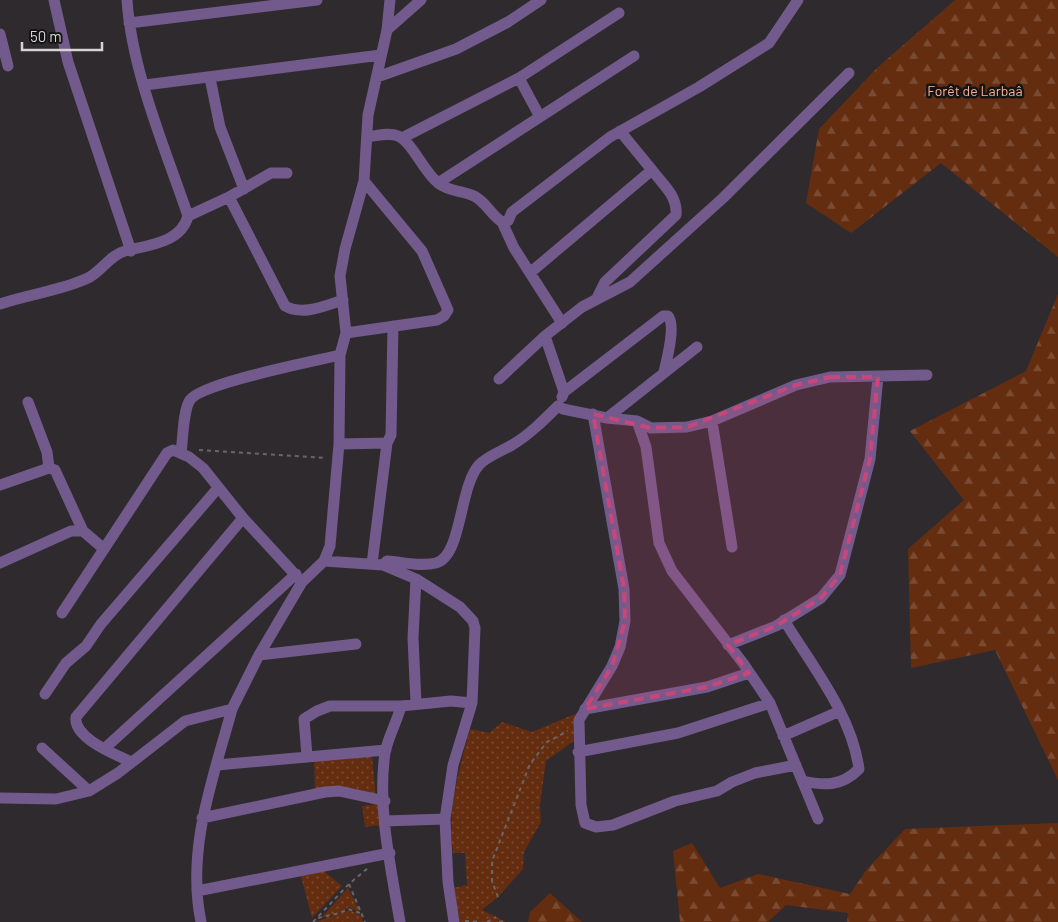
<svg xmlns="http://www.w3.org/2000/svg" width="1058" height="922" font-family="Barlow,sans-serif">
  <defs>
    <pattern id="grass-dots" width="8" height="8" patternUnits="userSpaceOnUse" patternTransform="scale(1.25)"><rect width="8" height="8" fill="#652d10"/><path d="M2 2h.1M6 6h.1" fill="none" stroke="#7a4b32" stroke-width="1.8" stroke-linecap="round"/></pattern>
    <pattern id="forest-firs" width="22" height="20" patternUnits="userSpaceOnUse" patternTransform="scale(1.25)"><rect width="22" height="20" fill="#652d10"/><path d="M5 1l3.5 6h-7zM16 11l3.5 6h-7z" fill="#7a4b32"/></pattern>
  </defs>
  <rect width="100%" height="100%" fill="#2e2a2d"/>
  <!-- grass -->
  <path fill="url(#grass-dots)" d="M575,714L574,741L546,761L540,805L541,822L524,852L523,869L498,897L482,910L506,922H460L453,888L467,885L465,853H453C447,810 459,770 470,729L489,733L502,722L532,732Z
    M372,756L376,797L315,791L314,759Z
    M378,804L381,825L365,827L362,806Z
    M320,868L342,886L312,918L300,873Z
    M348,888L360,912L349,907L340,913L321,918Z
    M350,910L361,916L363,922H315Z"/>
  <!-- forest -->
  <path fill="url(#forest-firs)" d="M955,0H1058V257L941,163L851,233L806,203L819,129L878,67Z
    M1058,294V780L995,650L911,668L908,549L964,500L910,431L1026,371Z
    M1058,823V922H847L848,913L786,905L768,922H680L673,851L692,843L720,888L758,874L850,894L867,869L905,829Z
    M550,893L582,922H528L530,912Z"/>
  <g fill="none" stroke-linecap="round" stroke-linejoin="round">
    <!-- path -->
    <path stroke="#696669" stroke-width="2" stroke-dasharray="4 4" stroke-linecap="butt" d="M199,450L326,458
      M349,884L365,922
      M498,897L492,881V861L530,764L547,742L568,731
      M318,918L340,913L348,909L363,914
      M465,921L480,922
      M313,922L349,884L368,868
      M487,922L496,917
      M499,922L504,921"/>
    <!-- minor -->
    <path stroke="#725a8c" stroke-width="11" d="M54,0L68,62L131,251
      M127,0C132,72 165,148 188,216
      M129,23L317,0
      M387,30L421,0
      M0,34L8,66
      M377,77L456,49L508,22L541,0
      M210,78L220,127L244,189
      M519,78L540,117
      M145,85L381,55
      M367,137C376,136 389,132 398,136C413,143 423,171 438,183C449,192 462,190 474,196C486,202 491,215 502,222L508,221L512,212L610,137L699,87L769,43L798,0
      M402,138L519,78L619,13
      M438,183L634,56
      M229,197L285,306C303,316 324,306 343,300
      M502,222L514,248L562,323
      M531,272L652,170L620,131
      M597,298L605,282L676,215C678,196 663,185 652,170
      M0,304C29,294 60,291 88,278C102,271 110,255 125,251C148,245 181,243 188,216L229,197L271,173H287
      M346,333L437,320L444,316L448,310L422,251L364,181
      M545,336L564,392L562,397
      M499,379L545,336L582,307L630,282L723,198L849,73
      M564,392L663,316H668C676,325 667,359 664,372
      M28,402L47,452L49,468
      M593,414L624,589L625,621L620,647L612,666L579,720L581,805L585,823L596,827L613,825L675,801L717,791L732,782L755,773L796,765
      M607,418L697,347
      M637,421L646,447L659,543L672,571L743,663L770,703L818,819
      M712,421L732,547
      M339,444L387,443L391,435L393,326
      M181,453C183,439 183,410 190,400C201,383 315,361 340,355
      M0,485L49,468L55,470L83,531
      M324,561L383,565L416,579L460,607L473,621L475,628L472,703L453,765L445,819L448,882L454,922
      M0,563L71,531H83L104,549
      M372,564L387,443
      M383,565L387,561C403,562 420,567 436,563C462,556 459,487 479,465C487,456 502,451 512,445C529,435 544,420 558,406L563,409L607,418L637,421L651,428L687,427L712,421L796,385L830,377L927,375
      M416,579L413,638L416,703
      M62,613L167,453L173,450L189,457L203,468L243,518L302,582
      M784,620C812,666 852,715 859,769C842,786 825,786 803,781
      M728,645L776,626L821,598L840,575L870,459L878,377
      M259,655L356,644
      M45,694L66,663L86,646L101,624L218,488
      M585,709L707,687L749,673
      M783,736L840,711
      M42,748L89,791
      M104,749L296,574
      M578,752L678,733L770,703
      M307,756L304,719L317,711L330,706H401L451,701L472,703
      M131,762C115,754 73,738 76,717L243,518
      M217,765L386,750
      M0,798L56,799L89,791L118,773L185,721L232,709L259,655L302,582L324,561L330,546L339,444L340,355L346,333L340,276L345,249L364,181L368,115L387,30L390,0
      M202,818L325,792L339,791L385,801
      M385,821L445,819
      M197,891L390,853
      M201,922C186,849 213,779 232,709
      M400,922C391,868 377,808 385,753C388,737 397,722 401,706"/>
  </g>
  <!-- marked area -->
  <path fill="#c7477a" fill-opacity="0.2" stroke="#c7477a" stroke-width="4" stroke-dasharray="10 6" stroke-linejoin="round" d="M830,377H878L870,459L840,575L821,598L776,626L728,645L749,673L707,687L585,709L612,666L625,621L624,589L593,414L651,428L687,427L796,385Z"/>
  <g text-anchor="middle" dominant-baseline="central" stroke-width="5" stroke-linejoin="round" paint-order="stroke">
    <!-- park labels -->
    <g font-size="14" fill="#f7b293" stroke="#151314">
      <text x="975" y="90">Forêt de Larbaâ</text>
    </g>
  </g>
  <!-- scale -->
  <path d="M22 42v8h80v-8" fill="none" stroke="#d6d4d6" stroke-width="2.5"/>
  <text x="30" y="42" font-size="15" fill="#d6d4d6" stroke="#151314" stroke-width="4" paint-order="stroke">50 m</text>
</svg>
